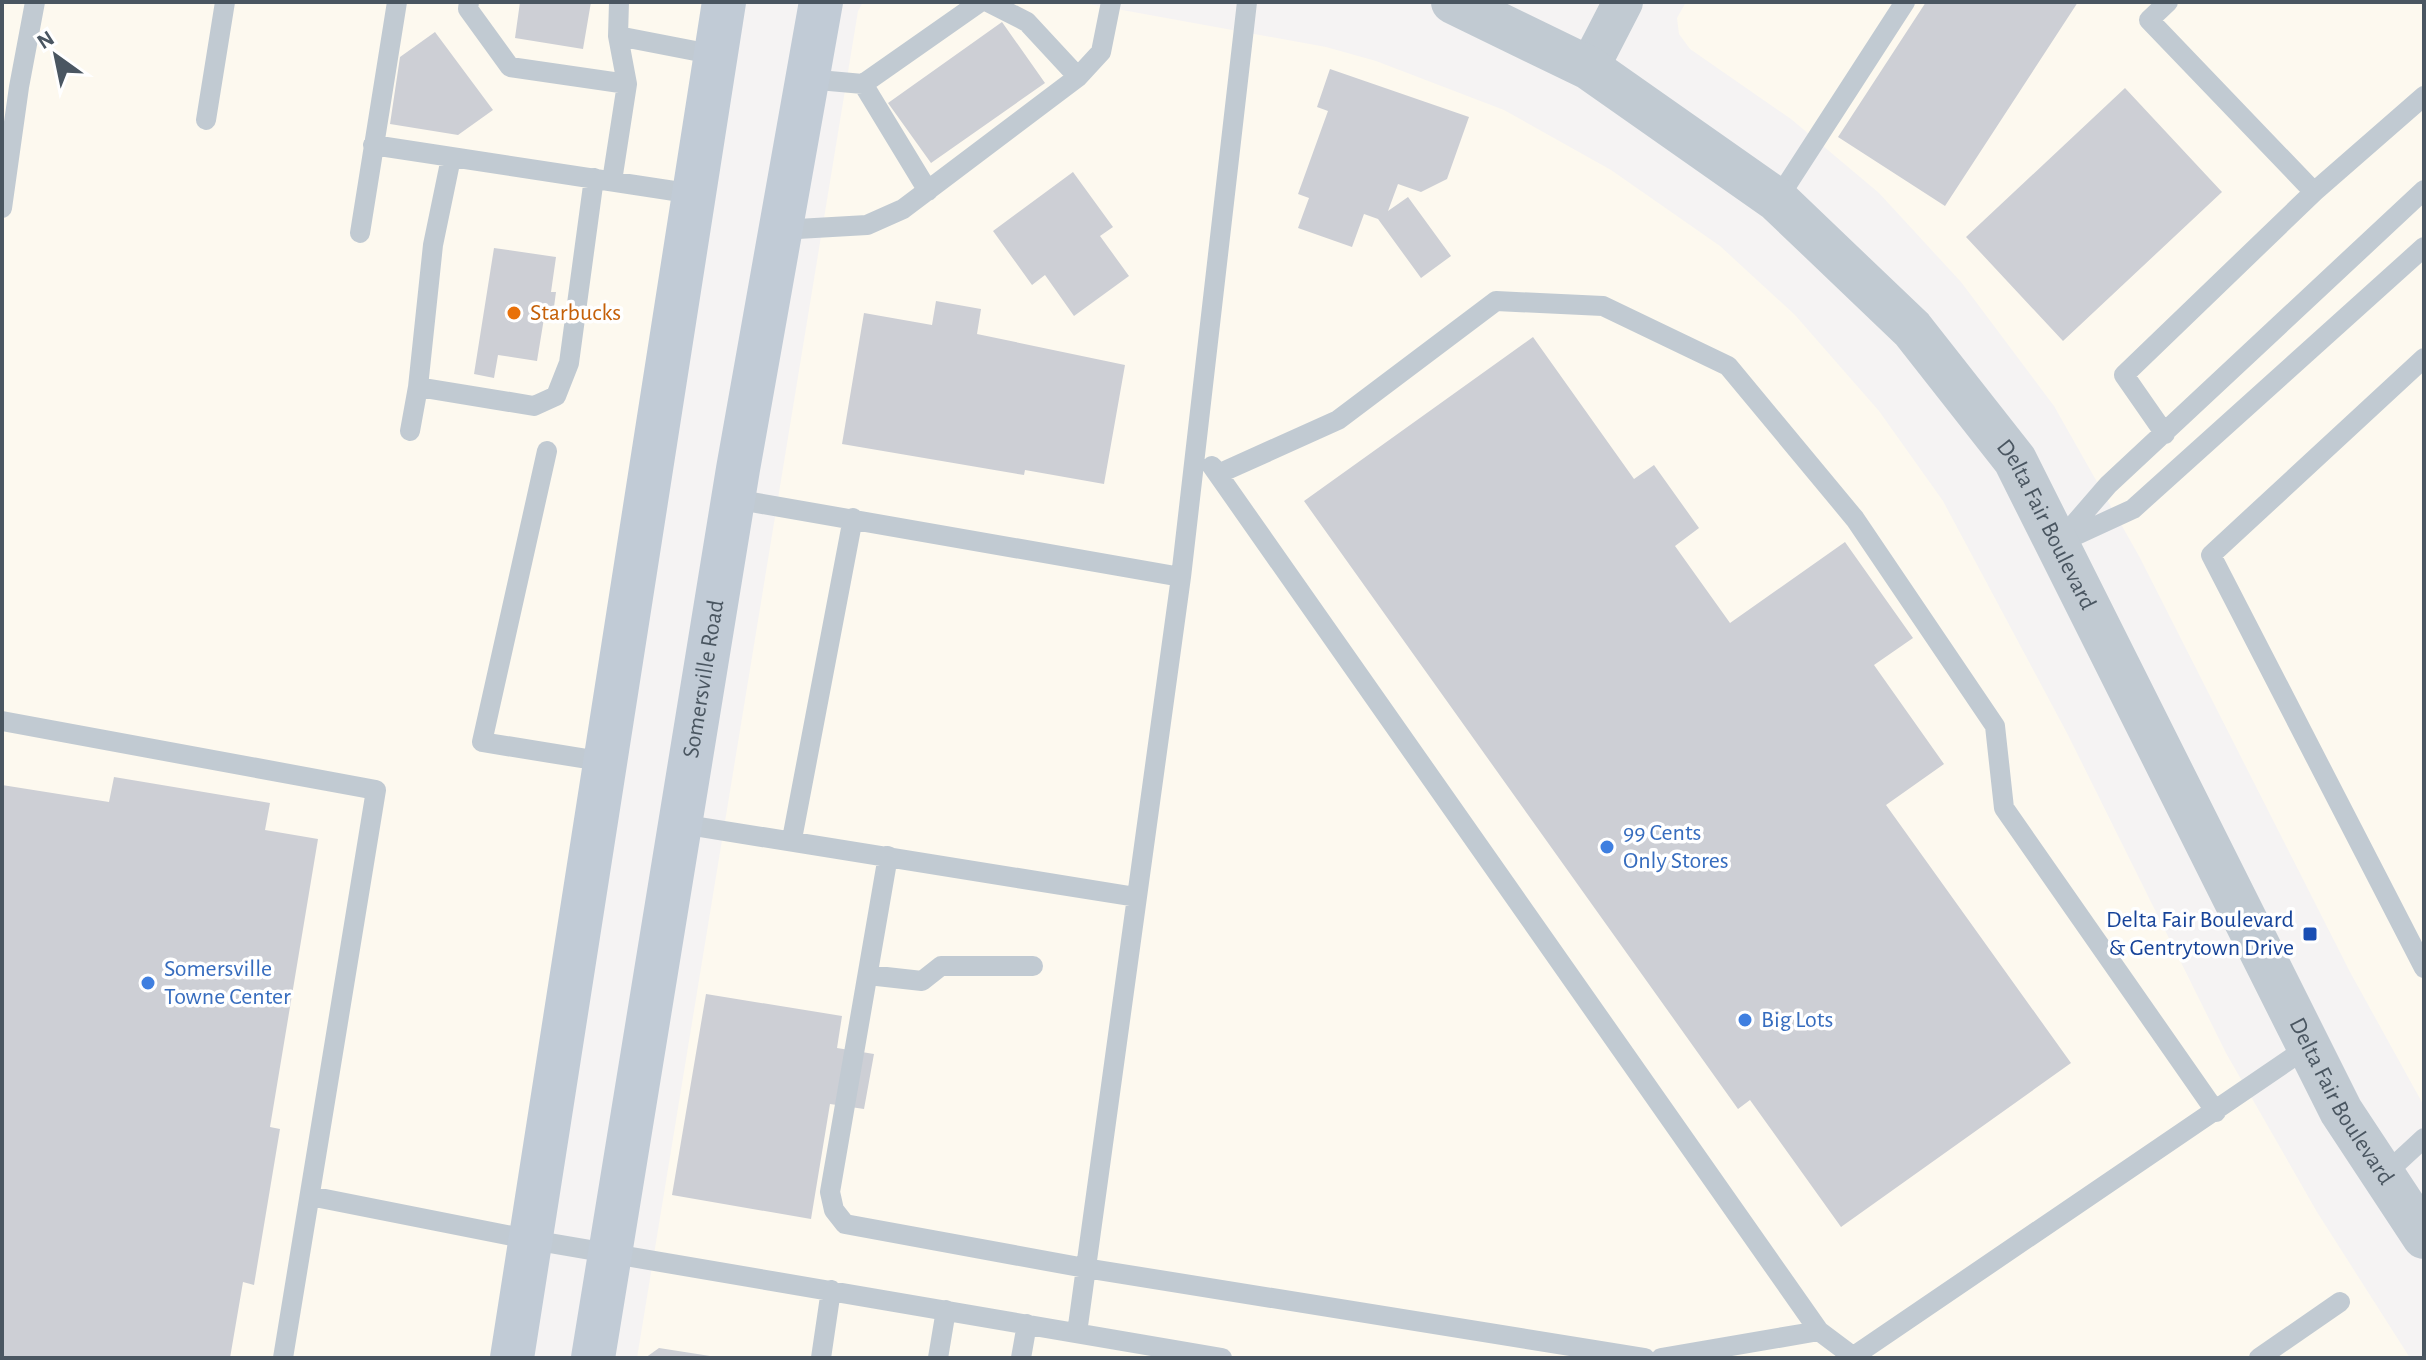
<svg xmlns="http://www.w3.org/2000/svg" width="2426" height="1360" font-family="'Alegreya Sans',sans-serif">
  <rect width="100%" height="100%" fill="#f5f3f3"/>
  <!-- commercial -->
  <path fill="#fdf9ef" d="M2,2H724L512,1358H2Z
    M863,2H1078L1326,47L1376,61L1504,110L1611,170L1720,246L1795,315L1879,411L1943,501L2068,735L2226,1053L2317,1212L2410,1358H637L858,11Z
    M1686,2H2424V1106L2350,972L2139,556L2054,406L1961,282L1879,193L1791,119L1690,49L1679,34L1677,18Z"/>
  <!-- building -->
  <path fill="#cdcfd5" d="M520,2H591L583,49L515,38Z
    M1926,2H2078L1945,206L1838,137Z
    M1002,22L1045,83L931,163L888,103Z
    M435,32L493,110L458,135L390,124L400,57Z
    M1330,69L1469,117L1447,179L1421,192L1398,184L1388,211L1408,197L1451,256L1421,278L1378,219L1364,214L1352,247L1298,228L1309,198L1298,194L1328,111L1317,107Z
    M2125,88L2222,192L2063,341L1966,237Z
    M1073,172L1113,227L1100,236L1129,276L1074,316L1045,275L1032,285L993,231Z
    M494,248L556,257L551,292H556L553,314L545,312L537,361L498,355L494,378L474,374Z
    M936,301L981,309L977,334L1125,365L1104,484L1025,470L1024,475L842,444L864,313L932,325Z
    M1533,337L1634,479L1654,465L1699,528L1675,546L1730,623L1845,542L1913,638L1874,665L1944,764L1886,805L2071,1063L1841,1227L1750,1100L1738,1109L1304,501Z
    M114,777L270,803L265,830L318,839L270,1127L280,1129L254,1285L243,1282L230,1358H2V785L109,802Z
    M706,994L842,1016L837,1048L874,1054L864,1109L830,1104L811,1219L672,1195Z
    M659,1348L710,1356V1358H645Z"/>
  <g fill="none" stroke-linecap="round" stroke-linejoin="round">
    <!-- service -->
    <path stroke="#c1cad2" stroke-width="20" d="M469,2L468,9L510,67L627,84L618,36L716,55
      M988,2L1027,22L1078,77
      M2168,2L2149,20L2314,192
      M618,36L619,2
      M807,79L863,84L980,2
      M863,84L928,191
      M206,120L225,2
      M373,145L694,194
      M612,181L627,84
      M2424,190L2108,485L2057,544L2133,509L2424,247
      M1777,200L1905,2
      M2,208L19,87L35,2
      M780,230L867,225L903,209L1078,77L1101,52L1111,2
      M360,233L397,2
      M2424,358L2211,555L2424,968
      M418,387L534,406L556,396L569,363L594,178
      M410,431L418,387L433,245L451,158
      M2165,434L2124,375L2314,192L2424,96
      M547,451L482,742L606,762
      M1212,466L1819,1331L1855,1358
      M1218,474L1338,420L1496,301L1603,306L1728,366L1855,519L1995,726L2004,808L2216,1112
      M734,499L1181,577
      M2,721L376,790L283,1358
      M681,824L1136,897
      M792,839L853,518
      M888,856L830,1192L834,1210L845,1224L1085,1268L1645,1358
      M868,975L922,981L941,966H1033
      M2384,1175L2424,1138
      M310,1196L532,1240L1222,1358
      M1077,1333L1181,577L1247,2
      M821,1358L831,1290
      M938,1358L946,1310
      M1021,1358L1027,1324
      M1661,1358L1819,1331
      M1851,1358L2308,1047
      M2259,1358L2340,1302"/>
    <!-- minor -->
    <path stroke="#c1cad2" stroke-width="40" d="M1589,68L1623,2"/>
    <!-- tertiary -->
    <path stroke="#c1cad2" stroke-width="44" id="s1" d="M1453,2L1589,68L1777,200L1912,329L2015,460L2341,1111L2424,1237"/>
    <!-- secondary -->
    <g stroke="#c1cbd6" stroke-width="44">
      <path d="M512,1358L724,2"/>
      <path id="s2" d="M593,1358L738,469L821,2"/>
    </g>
  </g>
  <!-- markers -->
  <circle fill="#e8710a" stroke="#fff" stroke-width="3" cx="514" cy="313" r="8"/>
  <g fill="#3f7fe0" stroke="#fff" stroke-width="3">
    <circle cx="1607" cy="847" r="8"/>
    <circle cx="148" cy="983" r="8"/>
    <circle cx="1745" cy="1020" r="8"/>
  </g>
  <rect fill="#1a4fb4" stroke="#fff" stroke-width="3" x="2302" y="926" width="16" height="16" rx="4"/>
  <g text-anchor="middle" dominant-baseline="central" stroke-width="7" stroke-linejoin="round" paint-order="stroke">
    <!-- food labels -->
    <g font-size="24" fill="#c56008" stroke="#fff" text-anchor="start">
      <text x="530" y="313">Starbucks</text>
    </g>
    <!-- street labels -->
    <g font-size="24" fill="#4a5661" stroke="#fff">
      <text stroke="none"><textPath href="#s1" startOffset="806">Delta Fair Boulevard</textPath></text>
      <text stroke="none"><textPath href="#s2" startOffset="688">Somersville Road</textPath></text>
      <text stroke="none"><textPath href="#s1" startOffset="1454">Delta Fair Boulevard</textPath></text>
    </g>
    <!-- shop labels -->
    <g font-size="24" fill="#366cbe" stroke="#fff" text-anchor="start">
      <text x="1623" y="833">99 Cents<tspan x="1623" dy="28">Only Stores</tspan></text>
      <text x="164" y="969">Somersville<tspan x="164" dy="28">Towne Center</tspan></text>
      <text x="1761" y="1020">Big Lots</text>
    </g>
    <!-- transit labels -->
    <g font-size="24" fill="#164399" stroke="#fff" text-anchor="end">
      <text x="2294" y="920">Delta Fair Boulevard<tspan x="2294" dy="28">&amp; Gentrytown Drive</tspan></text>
    </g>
  </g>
  <!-- border -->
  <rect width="2426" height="1360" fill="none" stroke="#4a5661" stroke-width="8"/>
  <!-- north arrow -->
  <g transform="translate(56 56) rotate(327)" stroke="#ffffff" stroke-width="6" paint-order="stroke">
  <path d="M0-6L14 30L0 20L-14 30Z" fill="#4a5661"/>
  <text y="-12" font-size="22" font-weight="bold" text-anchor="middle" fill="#4a5661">N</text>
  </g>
</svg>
